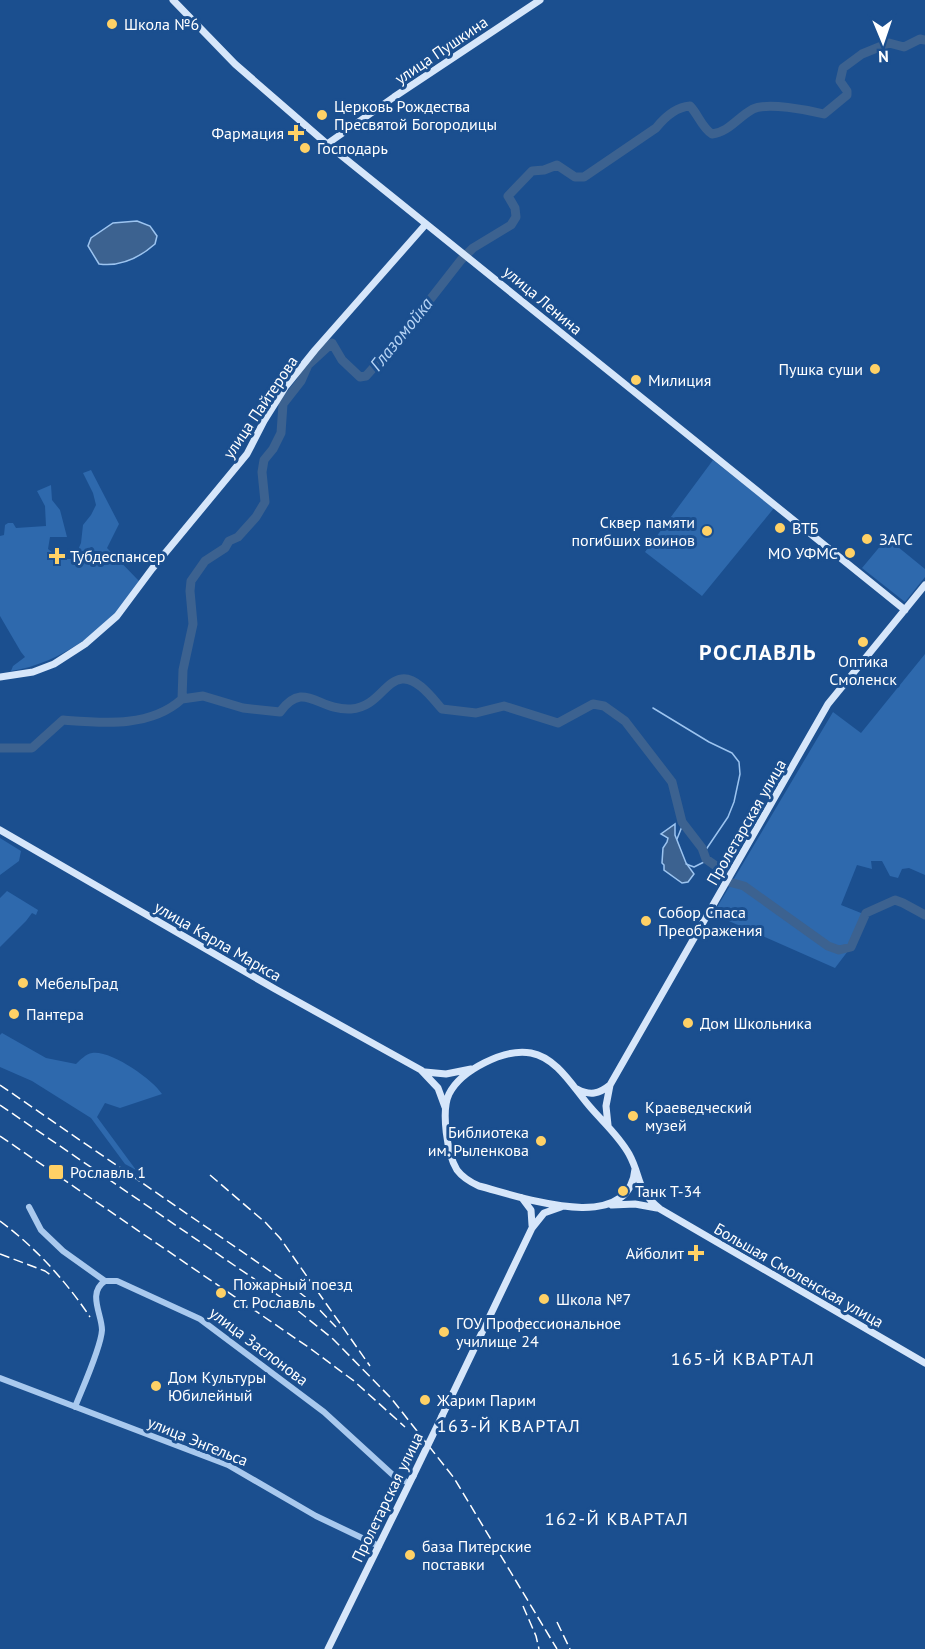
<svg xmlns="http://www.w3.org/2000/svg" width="925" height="1649" font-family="'PT Sans',sans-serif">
  <rect width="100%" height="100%" fill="#1b4f8f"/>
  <!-- green -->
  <path fill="#2e69ad" d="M713,460L774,508L702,596L645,552Z
    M91,470L119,524L107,548L139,581C115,625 60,664 11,671L13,666L25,657L21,652L0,616V536L4,535L5,525L8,523H13L16,528L46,526L45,506L37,491L51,485L52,500L60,510L67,537H50L48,549L61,559H74L81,543L83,525L91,515L96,505L93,493L83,473Z
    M887,538L925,569V577L905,602L862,568Z
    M925,654V875L909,868L902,869L898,878L890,876L882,861H871L872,869L857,865L841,905L866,915L851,947L835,968L713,914L833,712L861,733Z
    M0,838L21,851L19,861L0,875Z
    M7,891L38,910L36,915L32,913L26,921L0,947V898Z
    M2,1033L46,1058L76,1064C80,1060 86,1054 92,1053C111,1050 152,1079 162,1094L120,1108L105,1103L97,1117L136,1170L125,1164L91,1118L32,1081L0,1067V1035Z"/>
  <!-- water -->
  <path fill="#3c6290" stroke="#9cc4f0" stroke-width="1.5" d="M137,221L150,226L157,236L155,244C139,258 121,267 99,264L88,246L91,238L113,223Z
    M675,824V835L686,863L694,874L688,882L682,883L664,870V865L662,863L663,848L667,842L668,838L661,834Z"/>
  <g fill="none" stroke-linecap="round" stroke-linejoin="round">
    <!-- stream -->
    <path stroke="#9cc4f0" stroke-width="1.5" d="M653,708L709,742L732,753L739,762L740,774L734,802L728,817L703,854
      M677,839L683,824
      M686,864L694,867L708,860"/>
    <!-- river -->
    <path stroke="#3c6290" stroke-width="9" d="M182,699L183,670L193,624L190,591L191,581L205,561L225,548L229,541L238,537L256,517L265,502L262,472L264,460L273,449L281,433L283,404L301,381L308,365L332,343L342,360L360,377L366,376L400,338L461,260L473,248L511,225L516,217L515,208L508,196L532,171L544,170L557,165L575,177H584L656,128C664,118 676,107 690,106C698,114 702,128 712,134C729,132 738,117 753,109C767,102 808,110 824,114L847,95V91L840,81L843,68L862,54L889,43L904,47L920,39L925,40
      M182,699L203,696L243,708L280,712C304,679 318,711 351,709C378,707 384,681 402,679C417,677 433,699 442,709L476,713L504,706L558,723L593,704L604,706L625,721L672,782L682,822L702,848L706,859L723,871
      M0,748H32L63,720C103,723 150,728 182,699
      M729,882L744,886L828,946L839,950L851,947L866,913L895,900L903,903L925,915"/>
    <!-- tertiary -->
    <path stroke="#a9c9ee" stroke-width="6" d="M29,1207L41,1230L63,1251L105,1281H117L200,1319L324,1412L394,1476L409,1483
      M0,1378L228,1465L316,1516L379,1546
      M75,1407C82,1389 101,1348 102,1330C102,1314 87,1293 105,1281"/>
    <!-- secondary -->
    <path stroke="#d6e6fa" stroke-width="7" d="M173,0L235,64L327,144L905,610
      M327,144L394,97L540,0
      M0,677L33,672L54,664L85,644L117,616L152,569L247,454L264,421L286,386L315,350L426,224
      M0,830L275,989L421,1070L438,1088L445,1107
      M425,1072L446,1074L471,1069
      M577,1089C590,1096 599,1094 610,1085
      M608,1125L606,1106L610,1085L828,704L925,585
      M635,1169C629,1237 519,1196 479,1186C470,1182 463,1178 457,1170C447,1154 441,1111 449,1094C461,1070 505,1048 531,1053C558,1058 574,1089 591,1108C604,1123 619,1136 629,1154C642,1178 635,1188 660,1209L925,1363
      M522,1198L531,1210L532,1225
      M612,1205L635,1204L657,1208
      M442,1416L532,1228L544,1213L561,1207
      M328,1649L413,1476"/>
    <!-- rail -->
    <path stroke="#fff" stroke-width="1.5" stroke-dasharray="10 4.5" stroke-linecap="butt" d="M0,1085L289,1284L314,1304L336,1327
      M0,1105L282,1298L333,1339L391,1398L454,1478L557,1649
      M0,1136L311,1349L354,1381L405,1427
      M210,1175L266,1223L280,1238L370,1366
      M0,1221C35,1247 66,1281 90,1317
      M0,1254L45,1271L52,1276
      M523,1606L536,1636L539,1649
      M557,1622L570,1649"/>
    <!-- secondary-bridge -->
    <path stroke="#d6e6fa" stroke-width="7" d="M413,1476L442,1416"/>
  </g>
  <!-- markers -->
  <g fill="#ffd166" stroke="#1b4f8f" stroke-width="2">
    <circle cx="112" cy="24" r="6"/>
    <circle cx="322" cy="115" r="6"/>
    <path d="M293 124h6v6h6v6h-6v6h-6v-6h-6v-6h6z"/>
    <circle cx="305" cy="148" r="6"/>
    <circle cx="875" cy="369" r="6"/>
    <circle cx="636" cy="380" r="6"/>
    <circle cx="780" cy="528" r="6"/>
    <circle cx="707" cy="531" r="6"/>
    <circle cx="867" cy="539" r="6"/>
    <circle cx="850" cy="553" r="6"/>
    <path d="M54 547h6v6h6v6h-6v6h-6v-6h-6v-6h6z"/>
    <circle cx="863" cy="642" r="6"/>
    <circle cx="646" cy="921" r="6"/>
    <circle cx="23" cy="983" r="6"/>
    <circle cx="14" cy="1014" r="6"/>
    <circle cx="688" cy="1023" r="6"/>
    <circle cx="633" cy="1116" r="6"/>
    <circle cx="541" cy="1141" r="6"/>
    <rect x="48" y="1164" width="16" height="16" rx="3"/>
    <circle cx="623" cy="1191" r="6"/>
    <path d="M693 1244h6v6h6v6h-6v6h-6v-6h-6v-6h6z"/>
    <circle cx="221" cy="1293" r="6"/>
    <circle cx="544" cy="1299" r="6"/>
    <circle cx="444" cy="1332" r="6"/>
    <circle cx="156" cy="1386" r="6"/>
    <circle cx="425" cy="1400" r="6"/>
    <circle cx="410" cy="1555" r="6"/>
  </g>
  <g text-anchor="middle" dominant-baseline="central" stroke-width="6" stroke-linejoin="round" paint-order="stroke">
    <!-- poi labels -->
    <g font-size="16" fill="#fff" stroke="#1b4f8f" text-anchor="start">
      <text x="124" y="24">Школа №6</text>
      <text x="334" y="106">Церковь Рождества<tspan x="334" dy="18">Пресвятой Богородицы</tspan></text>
      <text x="284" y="133" text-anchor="end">Фармация</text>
      <text x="317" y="148">Господарь</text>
      <text x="863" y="369" text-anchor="end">Пушка суши</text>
      <text x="648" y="380">Милиция</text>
      <text x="695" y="522" text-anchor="end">Сквер памяти<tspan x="695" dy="18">погибших воинов</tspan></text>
      <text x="792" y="528">ВТБ</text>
      <text x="879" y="539">ЗАГС</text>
      <text x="838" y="553" text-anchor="end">МО УФМС</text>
      <text x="70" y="556">Тубдеспансер</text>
      <text x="863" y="661" text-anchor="middle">Оптика<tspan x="863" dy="18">Смоленск</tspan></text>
      <text x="658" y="912">Собор Спаса<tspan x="658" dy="18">Преображения</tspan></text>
      <text x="35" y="983">МебельГрад</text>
      <text x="26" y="1014">Пантера</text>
      <text x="700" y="1023">Дом Школьника</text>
      <text x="645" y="1107">Краеведческий<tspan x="645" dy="18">музей</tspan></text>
      <text x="529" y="1132" text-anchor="end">Библиотека<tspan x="529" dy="18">им. Рыленкова</tspan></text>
      <text x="70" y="1172">Рославль 1</text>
      <text x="635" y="1191">Танк Т-34</text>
      <text x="684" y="1253" text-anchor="end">Айболит</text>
      <text x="233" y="1284">Пожарный поезд<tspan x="233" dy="18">ст. Рославль</tspan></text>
      <text x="556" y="1299">Школа №7</text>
      <text x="456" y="1323">ГОУ Профессиональное<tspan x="456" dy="18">училище 24</tspan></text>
      <text x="168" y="1377">Дом Культуры<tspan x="168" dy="18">Юбилейный</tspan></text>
      <text x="437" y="1400">Жарим Парим</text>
      <text x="422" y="1546">база Питерские<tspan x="422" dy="18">поставки</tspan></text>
    </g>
    <!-- street labels -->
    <g font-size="16" fill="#fff" stroke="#1b4f8f">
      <text transform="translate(441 50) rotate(-34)">улица Пушкина</text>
      <text transform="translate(543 300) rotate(40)">улица Ленина</text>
      <text transform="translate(260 407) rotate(-56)">улица Пайтерова</text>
      <text transform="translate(746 822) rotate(-60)">Пролетарская улица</text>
      <text transform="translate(218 941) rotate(30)">улица Карла Маркса</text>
      <text transform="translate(799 1275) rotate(30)">Большая Смоленская улица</text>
      <text transform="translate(259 1346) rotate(37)">улица Заслонова</text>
      <text transform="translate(198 1441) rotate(22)">улица Энгельса</text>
      <text transform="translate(387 1497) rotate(-64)">Пролетарская улица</text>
    </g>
    <!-- water labels -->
    <g font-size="18" font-style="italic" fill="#b5d3f5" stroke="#1b4f8f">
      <text transform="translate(401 334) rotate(-51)">Глазомойка</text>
    </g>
    <!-- neighbourhood labels -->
    <g font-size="18" letter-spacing="1.5" fill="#fff" stroke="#1b4f8f">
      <text x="743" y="1358">165-Й КВАРТАЛ</text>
      <text x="509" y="1425">163-Й КВАРТАЛ</text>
      <text x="617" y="1518">162-Й КВАРТАЛ</text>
    </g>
    <!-- district labels -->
    <g font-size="22" font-weight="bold" letter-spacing="1.5" fill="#fff" stroke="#1b4f8f">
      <text x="758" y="652">РОСЛАВЛЬ</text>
    </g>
  </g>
  <!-- north arrow -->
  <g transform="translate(883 42) rotate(178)" stroke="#1b4f8f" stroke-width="4.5" paint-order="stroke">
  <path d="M0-4.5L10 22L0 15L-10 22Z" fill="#ffffff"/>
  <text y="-9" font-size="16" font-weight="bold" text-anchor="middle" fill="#ffffff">N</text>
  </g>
</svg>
